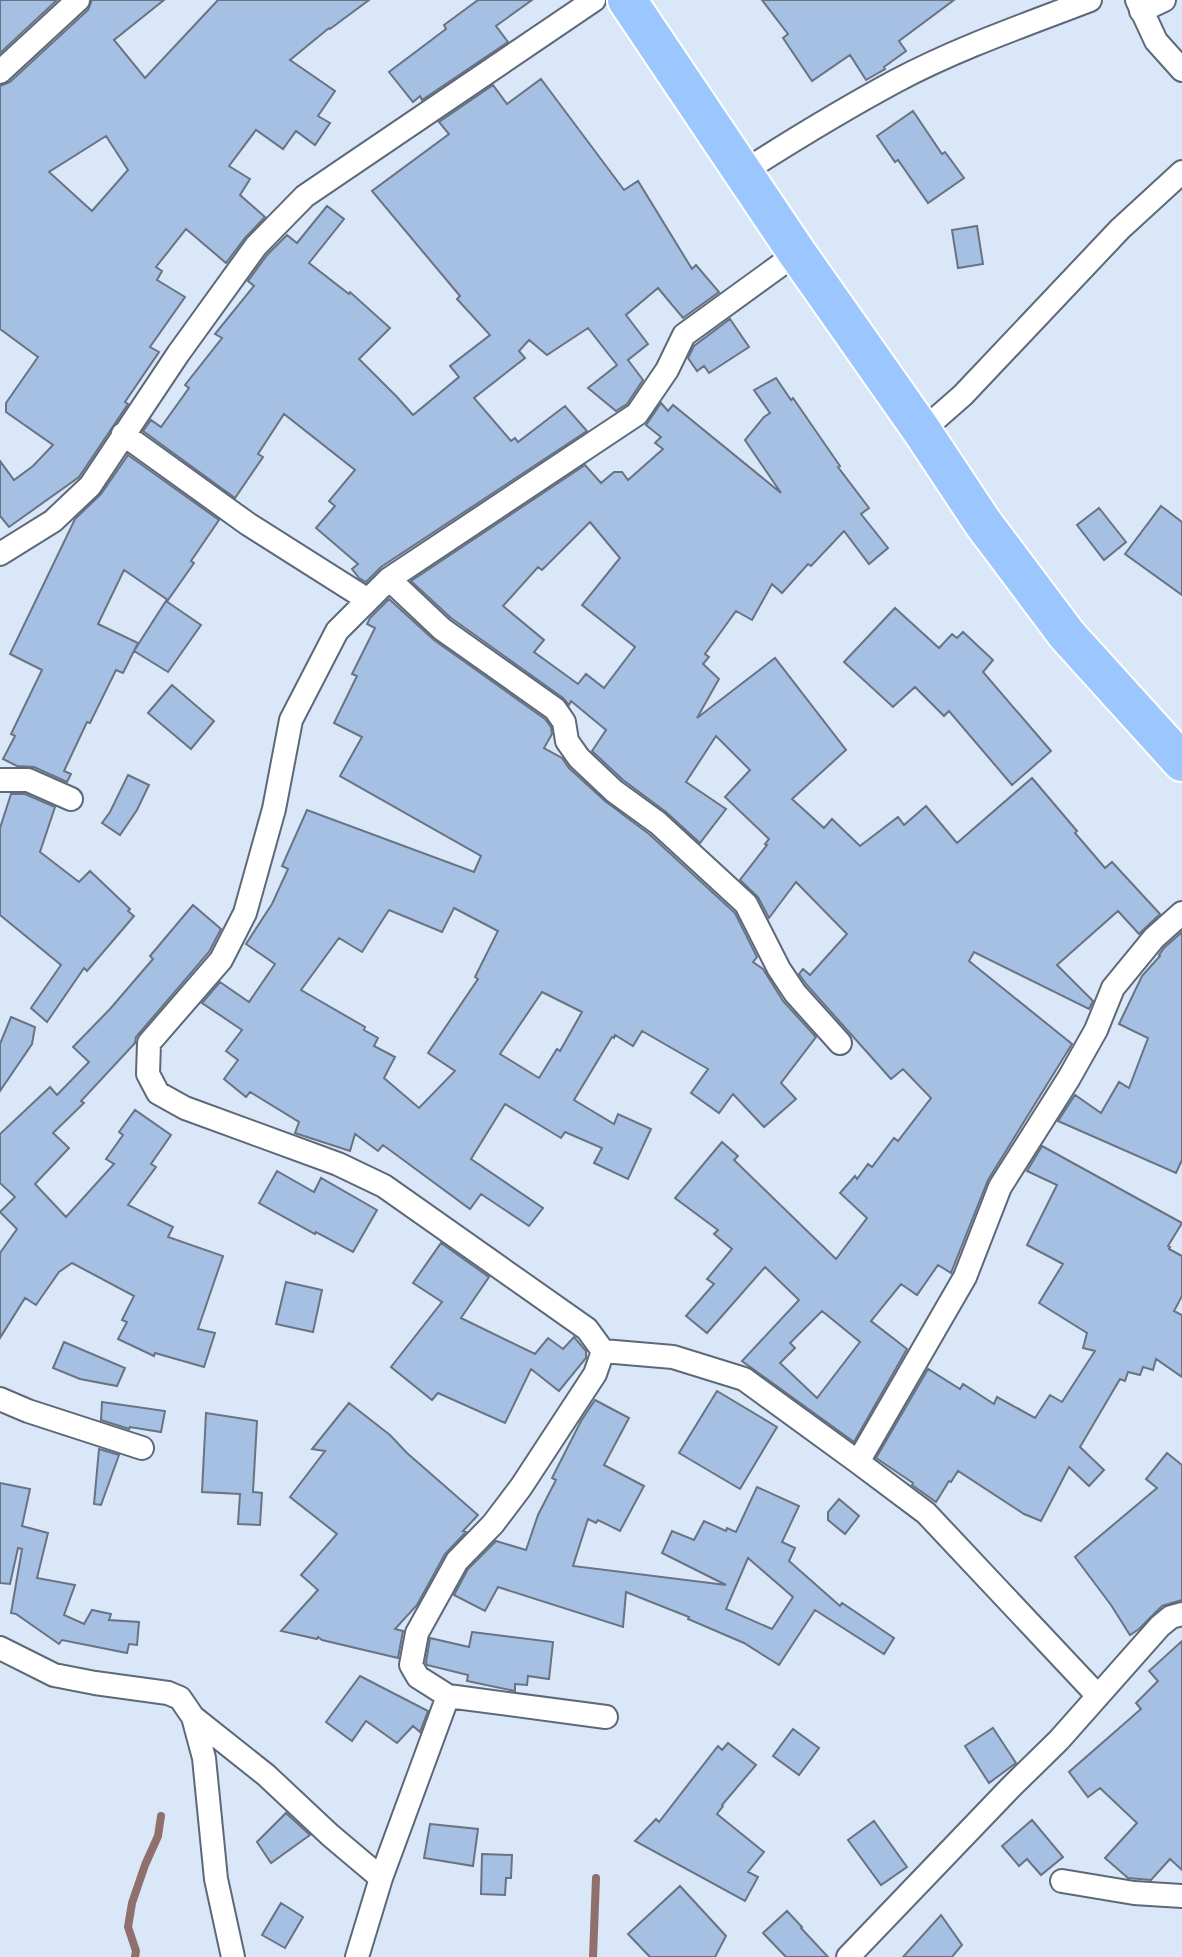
<svg xmlns="http://www.w3.org/2000/svg" width="1182" height="1957" font-family="Literata,serif">
  <rect width="100%" height="100%" fill="#dae7f9"/>
  <g fill="none" stroke-linecap="round" stroke-linejoin="round">
    <!-- stream -->
    <path stroke="#8f706c" stroke-width="8" d="M135,1957L136,1951L128,1927L132,1903L145,1865L158,1836L161,1816
      M593,1957L596,1878"/>
  </g>
  <!-- building -->
  <path fill="#a5c0e3" stroke="#687383" stroke-width="2" fill-rule="evenodd" d="M0,0H57L0,53Z
    M92,0H164L114,40L145,78L218,0H369L330,29L329,28L290,60L335,91L318,116L330,123L315,145L296,131L283,149L256,130L229,166L250,179L240,195L265,217L245,238L226,263L186,229L156,267L162,271L157,280L185,297L150,347L159,352L125,402L128,404L79,477L9,527L0,516V461L14,480L33,466L53,445L6,412V403L38,357L0,329V86L10,82L88,10ZM106,136L128,170L92,211L49,172Z
    M478,0H532L496,26L508,42L422,100L420,96L413,102L389,72L446,29L444,25Z
    M762,0H954L899,41L906,51L884,67L885,69L866,80L850,55L812,81L783,38L788,34Z
    M541,79L624,190L638,181L692,269L696,265L719,292L683,318L658,288L626,315L648,344L628,360L643,380L627,404L616,411L588,388L617,365L588,328L547,355L529,340L519,351L525,358L474,398L511,441L515,438L518,442L565,406L587,431L381,567L366,582L359,578L352,569L358,564L316,528L335,506L329,501L355,470L284,414L258,454L263,457L235,498L143,431L151,420L161,427L189,388L185,385L222,338L215,334L254,286L248,281L267,255L287,235L297,243L327,206L344,219L309,263L349,294L350,292L390,328L359,359L397,397L413,415L459,377L450,366L490,335L457,299L460,296L372,191L449,134L439,122L493,85L507,104Z
    M913,111L942,154L945,152L964,178L928,203L898,160L895,162L877,136Z
    M977,226L983,264L958,268L952,230Z
    M730,319L749,347L709,373L704,366L697,371L688,358L694,346Z
    M776,378L791,400L793,398L840,466L838,467L869,508L861,514L888,548L869,564L844,531L811,566L808,564L782,593L772,584L752,620L736,611L705,654L709,657L703,664L719,679L697,718L775,658L846,750L792,799L824,828L832,819L860,846L898,817L904,825L926,806L957,843L1032,778L1077,831L1075,833L1105,868L1112,862L1160,914L1139,934L1118,911L1057,965L1093,1001L1089,1009L974,952L969,961L1072,1044L988,1180L951,1273L938,1265L917,1295L901,1284L871,1321L907,1349L854,1442L742,1361L799,1300L765,1267L707,1333L686,1316L714,1284L707,1279L732,1249L714,1234L718,1230L675,1198L722,1142L738,1156L734,1160L836,1259L867,1218L840,1193L855,1176L857,1179L868,1164L872,1167L894,1138L898,1141L931,1098L903,1069L891,1079L806,984L799,974L803,969L810,975L847,934L796,882L769,918L758,897L740,880L767,845L765,844L769,839L725,797L750,770L716,736L686,782L726,809L700,843L666,812L623,780L592,751L606,730L571,701L569,705L563,698L451,618L411,581L585,465L601,483L614,472H622L628,480L663,449L655,443L661,437L646,425L661,403L668,411L673,405L781,493L745,440L764,417L770,413L754,390ZM590,522L620,558L582,605L635,647L604,688L586,674L578,684L534,652L544,640L503,606L538,567L542,570ZM822,1311L860,1342L817,1398L780,1363L795,1348L790,1343Z
    M128,455L219,520L191,561L194,563L168,600L124,570L98,624L138,643L123,673L116,670L90,723L87,722L64,771L71,774L67,782L34,767L17,766L3,759L15,736L11,734L42,670L10,654L75,519L101,494Z
    M1161,506L1182,522V595L1125,554Z
    M1099,508L1126,542L1104,560L1077,525Z
    M389,599L434,640L545,719L551,727L552,734L544,748L562,758L569,768L605,801L649,834L735,913L757,957L753,962L763,969L783,1001L816,1037L781,1083L796,1099L764,1127L733,1094L719,1113L691,1093L708,1069L642,1031L633,1046L615,1035L614,1038L612,1037L574,1100L614,1124L618,1114L651,1129L628,1179L594,1163L602,1148L565,1132L561,1138L505,1104L471,1159L543,1208L529,1226L481,1194L470,1209L383,1145L378,1151L355,1134L350,1151L295,1133L299,1122L250,1092L246,1097L224,1079L238,1060L226,1051L242,1030L202,1003L220,982L249,1002L275,964L246,944L272,904L288,869L282,866L307,810L474,872L481,856L340,776L362,737L334,723L357,676L352,674L375,628L367,624L370,618ZM454,908L498,931L475,977L478,979L428,1053L455,1071L419,1108L384,1078L395,1057L374,1046L378,1038L364,1030L365,1027L301,990L339,938L362,952L389,910L442,932ZM542,992L582,1012L560,1051L557,1049L539,1078L500,1054Z
    M166,601L201,625L168,672L134,651Z
    M895,608L939,648L952,634L957,638L963,632L993,660L983,672L1051,751L1012,785L949,711L944,716L915,687L893,707L844,662Z
    M172,685L214,721L191,749L148,713Z
    M128,775L149,785L137,810L120,835L102,823L110,812Z
    M11,794H25L55,807L40,852L79,882L90,871L130,909L128,911L134,916L87,971L84,968L47,1022L31,1008L61,965L0,915V828Z
    M193,905L221,929L209,952L136,1037L135,1043L81,1101L84,1103L53,1133L69,1148L35,1184L66,1217L114,1164L106,1159L123,1135L119,1132L135,1110L171,1135L151,1164L156,1167L128,1205L173,1227L168,1237L223,1256L198,1329L215,1333L204,1367L155,1353L154,1356L118,1339L127,1322L122,1320L134,1296L72,1263L59,1272L36,1305L25,1298L0,1338V1253L17,1229L0,1212L15,1197L0,1183V1134L50,1087L57,1095L89,1062L73,1047L110,1009L153,959L150,956Z
    M1182,932V1160L1176,1173L1058,1121L1075,1095L1101,1113L1119,1082L1129,1088L1148,1038L1119,1024L1142,976L1160,956L1159,955L1164,948Z
    M11,1017L35,1027L32,1044L0,1091V1044Z
    M1042,1146L1182,1223L1168,1246L1170,1247L1169,1249L1182,1256V1296L1174,1311L1182,1315V1377L1156,1359L1153,1370L1143,1367L1140,1375L1128,1372L1125,1381L1120,1379L1080,1447L1104,1470L1089,1486L1069,1467L1041,1521L1024,1514L958,1471L951,1482L949,1481L936,1502L912,1485L913,1483L876,1458L928,1369L960,1389L963,1384L994,1404L997,1397L1035,1418L1050,1395L1062,1402L1095,1351L1083,1348L1087,1333L1039,1303L1063,1264L1027,1245L1057,1185L1027,1171Z
    M277,1171L314,1192L321,1178L377,1210L353,1252L316,1232L315,1234L259,1203Z
    M441,1243L489,1277L461,1318L535,1354L548,1338L563,1349L574,1337L586,1351V1358L559,1391L531,1369L505,1423L438,1393L432,1400L391,1367L442,1302L413,1283Z
    M286,1282L322,1290L313,1332L276,1324Z
    M64,1342L125,1368L117,1386L80,1379L53,1368Z
    M717,1391L777,1427L740,1489L679,1453Z
    M595,1400L629,1418L604,1465L644,1486L620,1531L598,1520L596,1523L588,1519L573,1566L726,1585L662,1553L672,1531L694,1540L704,1521L726,1531L727,1528L736,1532L757,1487L799,1506L782,1542L795,1548L789,1561L840,1606L842,1603L894,1638L884,1654L815,1610L779,1665L744,1643L688,1619L689,1617L626,1592L623,1627L498,1587L485,1611L454,1595L468,1569L496,1541L526,1550L538,1515L556,1480L552,1478L581,1421ZM748,1558L793,1597L772,1629L726,1609Z
    M102,1402L165,1411L161,1432L130,1427L129,1429L101,1420Z
    M349,1403L390,1435L407,1453L478,1515L463,1531L466,1532L445,1554L417,1605L395,1629L403,1631L398,1658L322,1640L318,1637L317,1639L281,1631L318,1590L301,1575L337,1534L290,1497L325,1451L312,1449Z
    M206,1413L257,1421L253,1492L262,1493L260,1525L238,1524L240,1494L202,1492Z
    M99,1449L119,1455L101,1505L94,1504Z
    M1167,1453L1182,1465V1600L1162,1606L1139,1629L1130,1635L1111,1605L1075,1557L1157,1488L1146,1479Z
    M0,1483L30,1489L22,1526L48,1533L37,1578L75,1585L64,1615L84,1624L92,1610L111,1614L109,1620L139,1622L137,1645L129,1644L127,1653L62,1640L59,1644L16,1614L11,1613L22,1549L18,1548L10,1584L0,1583Z
    M839,1499L859,1516L845,1534L828,1520V1512Z
    M472,1632L553,1642L549,1679L528,1676L527,1685L515,1684V1691L467,1681L468,1675L427,1665L426,1662L430,1638L469,1647Z
    M1182,1641V1870L1170,1859L1151,1880L1128,1878L1105,1858L1137,1823L1100,1788L1088,1797L1069,1772L1141,1709L1136,1703L1158,1681L1149,1671Z
    M360,1676L428,1711L420,1732L413,1726L397,1743L366,1721L352,1741L326,1722Z
    M993,1728L1016,1763L989,1783L965,1746Z
    M793,1729L819,1748L799,1775L773,1756Z
    M728,1743L756,1765L722,1805L723,1806L717,1814L764,1852L748,1872L758,1877L745,1901L635,1841L656,1819L659,1822L718,1746L722,1750Z
    M286,1813L310,1835L271,1863L257,1842Z
    M1032,1820L1063,1857L1041,1875L1027,1859L1019,1866L1002,1846Z
    M874,1821L907,1867L881,1885L848,1840Z
    M430,1824L478,1829L473,1866L424,1858Z
    M482,1854L512,1855L511,1878H506L505,1895L481,1894Z
    M680,1886L726,1936L715,1957H650L628,1934Z
    M281,1903L303,1917L285,1948L262,1935Z
    M787,1911L802,1927L801,1928L828,1957H786L763,1933Z
    M941,1915L962,1945L952,1957H903Z"/>
  <g fill="none" stroke-linecap="round" stroke-linejoin="round">
    <defs>
      <path id="street" d="M1137,0L1156,41L1182,70
        M1141,11L1164,0
        M0,72L78,0
        M743,172C793,140 844,109 896,81C958,48 1025,25 1090,0
        M922,431L963,395L1120,229L1182,172
        M123,434L248,524L368,600
        M0,554L53,521L90,486L178,354L256,246L305,196L594,0
        M389,579L442,629L555,709L564,722L567,741L579,758L614,791L658,823L746,904L779,969L795,993L840,1043
        M0,780H28L71,799
        M603,1351L673,1357L744,1379L858,1462L926,1513L1098,1696
        M0,1399L28,1411L142,1448
        M858,1462L965,1277L1000,1187L1069,1078L1096,1030L1113,988L1154,938L1182,913
        M0,1648L54,1675L95,1683L168,1693L180,1698L193,1717L204,1758L216,1879L233,1957
        M193,1717L266,1775L330,1835L381,1878
        M606,1717L448,1696L418,1677L411,1665L417,1633L457,1561L493,1524L521,1487L595,1374L603,1351L587,1329L384,1186L338,1164L185,1108L158,1093L148,1074L149,1043L221,960L245,913L274,809L291,720L337,631L389,579L637,414L667,370L684,335L797,253
        M1062,1881L1134,1893L1182,1896
        M357,1957L381,1878L448,1696
        M848,1957L1011,1787L1059,1740L1160,1626L1171,1617L1182,1614"/>
      <path id="highway" d="M627,0L797,253L922,431L983,523L1067,635L1182,762"/>
    </defs>
    <!-- street casing -->
    <use href="#street" stroke="#5d6978" stroke-width="26"/>
    <!-- highway casing -->
    <use href="#highway" stroke="#fff" stroke-width="42"/>
    <!-- street -->
    <use href="#street" stroke="#fff" stroke-width="22"/>
    <!-- highway -->
    <use href="#highway" stroke="#9bc6fe" stroke-width="38"/>
  </g>
</svg>
